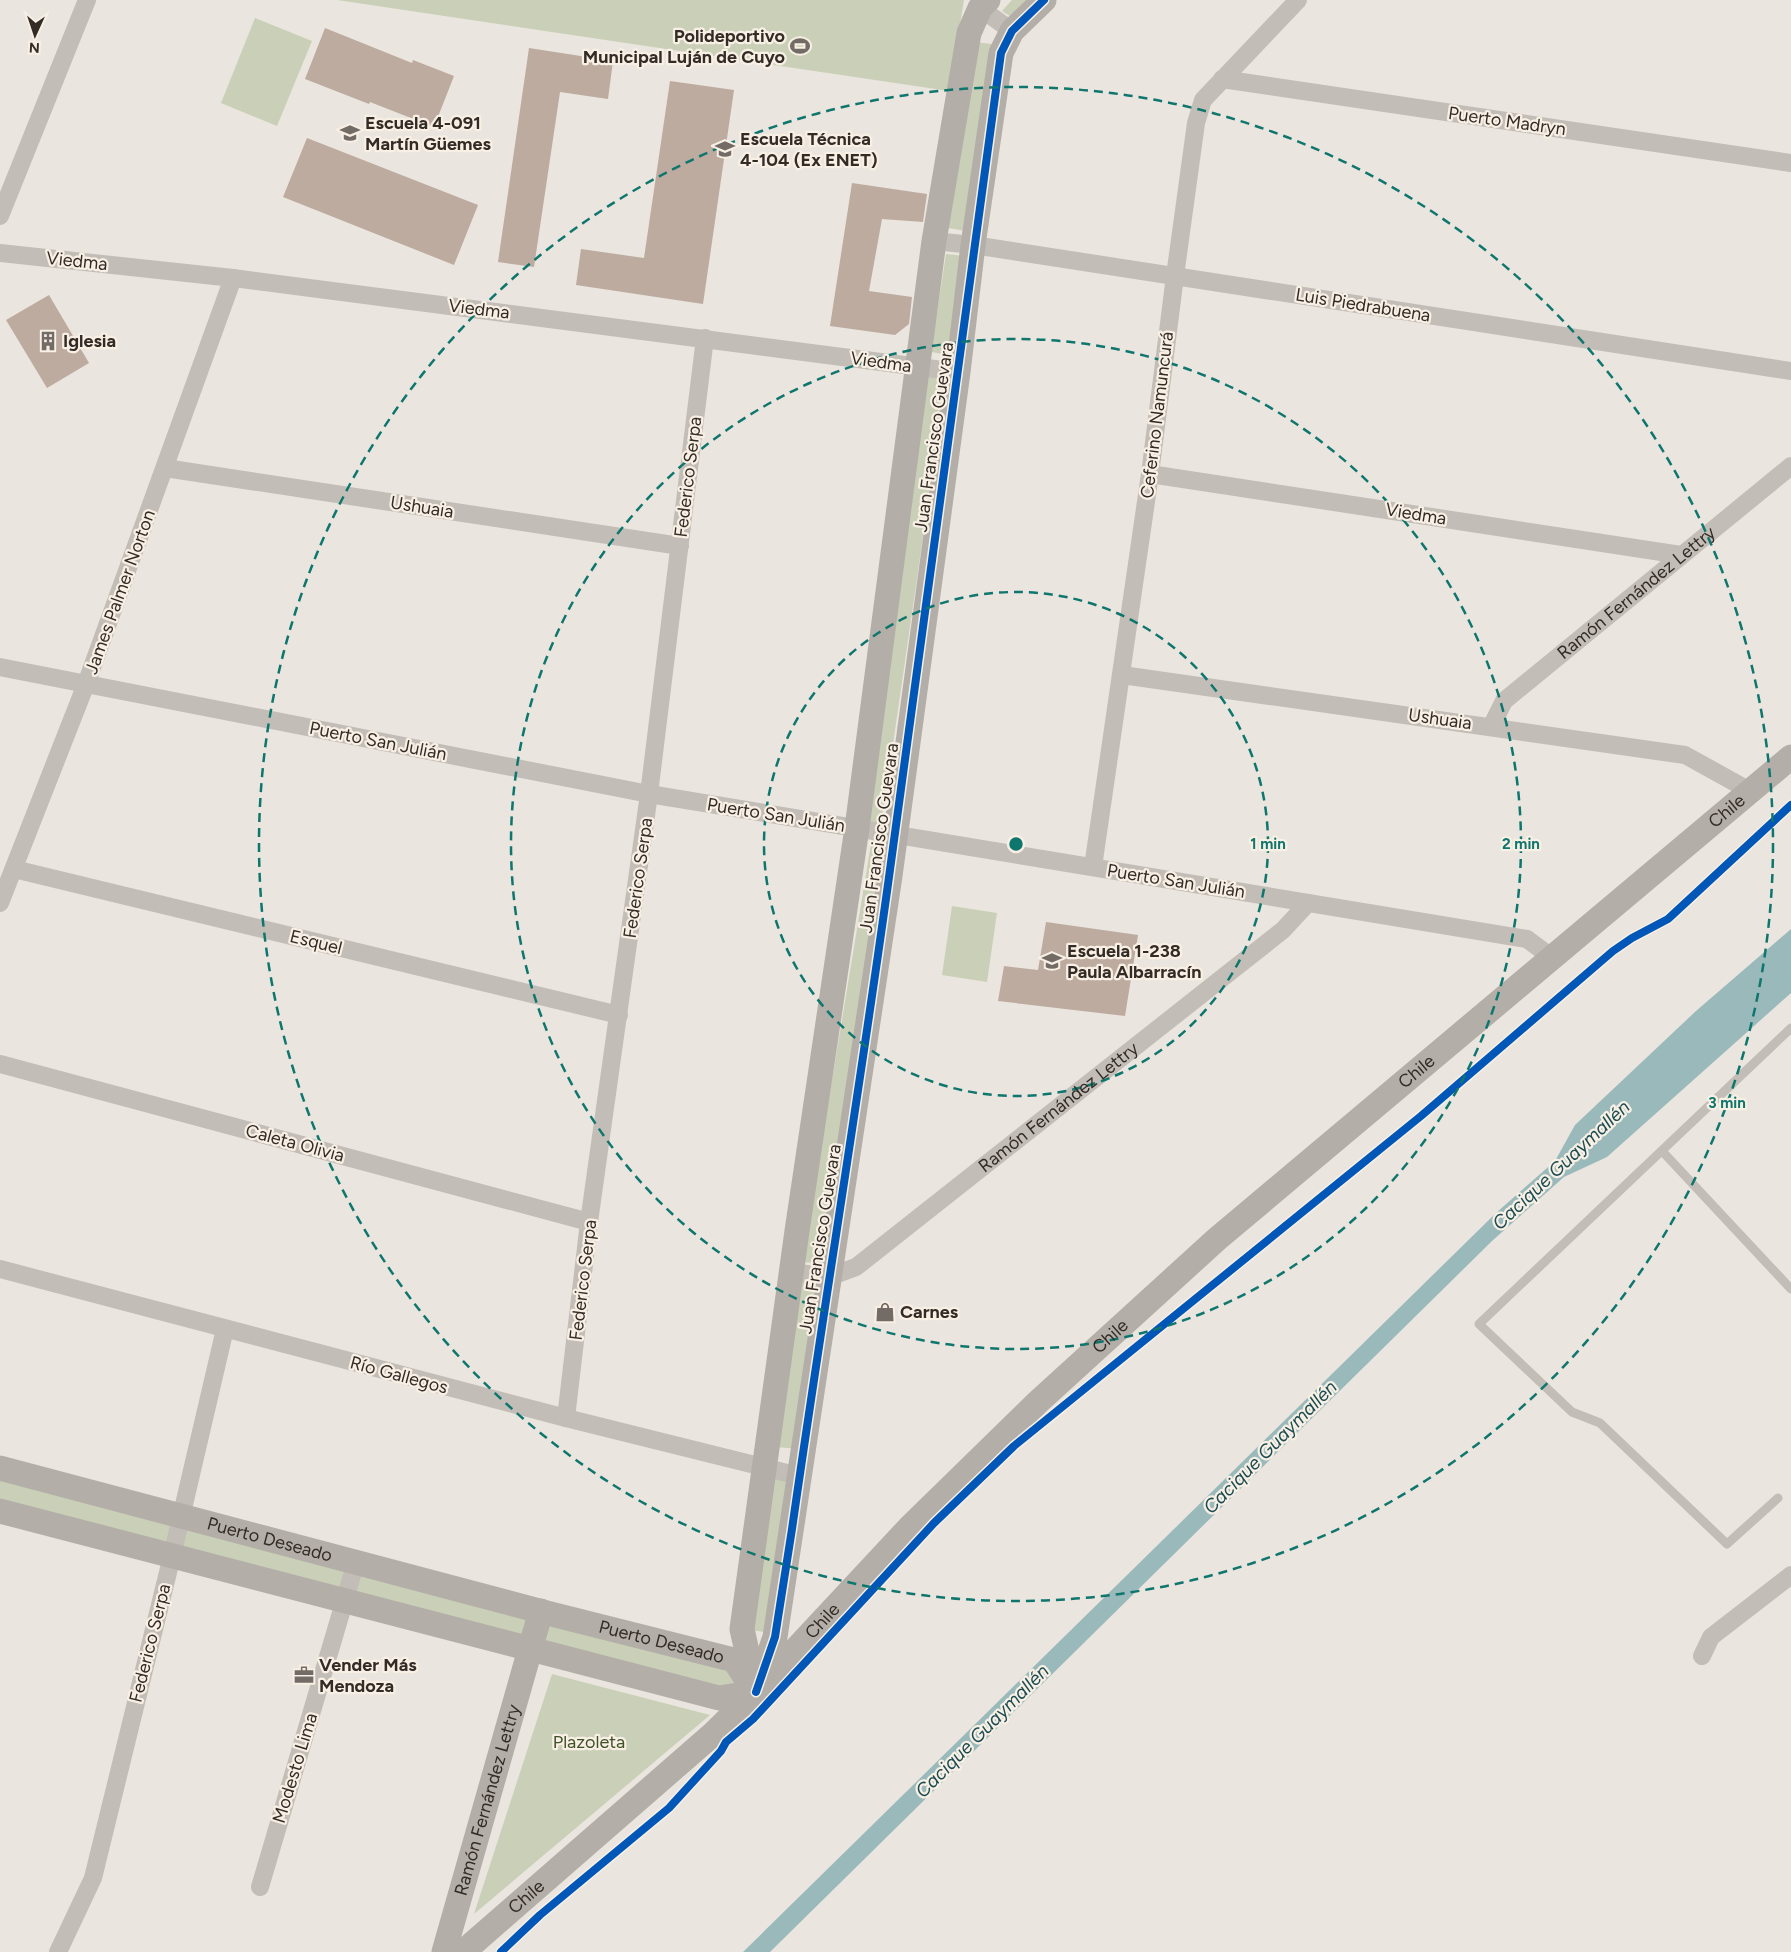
<svg xmlns="http://www.w3.org/2000/svg" width="1791" height="1952" font-family="Figtree,sans-serif">
  <rect width="100%" height="100%" fill="#eae5de"/>
  <!-- green -->
  <path fill="#cad0b8" d="M337,0H964L949,91Z
    M1012,0H1036L1016,20L1002,11Z
    M255,18L312,41L277,126L221,103Z
    M974,42L992,44L966,231L948,228Z
    M946,254L964,256L949,355L931,352Z
    M928,375L946,378L881,827L862,824Z
    M872,838H892L829,1264L802,1262Z
    M952,906L997,913L987,982L942,975Z
    M797,1276L827,1280L802,1449L774,1447Z
    M0,1468L734,1660L756,1692L719,1698L0,1511Z
    M770,1471L792,1474L770,1633L751,1630Z
    M552,1674L710,1715L474,1914Z"/>
  <!-- water -->
  <path fill="#9ab9bb" d="M1791,929V993L1607,1157L1564,1177L1492,1241L770,1952H743L1496,1213L1555,1161L1575,1125L1696,1011Z"/>
  <!-- building -->
  <path fill="#bdaba0" d="M325,28L412,63L413,60L454,76L434,127L370,102L369,104L305,79Z
    M529,48L613,61L608,99L560,92L534,267L498,262Z
    M670,81L734,90L703,304L576,285L581,249L644,258Z
    M307,138L478,205L454,265L283,197Z
    M852,183L927,194L923,222L882,219L869,291L912,297L909,324L895,335L830,326Z
    M49,295L89,363L47,388L6,320Z
    M1046,922L1138,935L1125,1016L998,1001L1004,966L1038,970Z"/>
  <g fill="none" stroke-linecap="round" stroke-linejoin="round">
    <!-- lane -->
    <path stroke="#c3bdb7" stroke-width="9" d="M1662,1151L1791,1289
      M1778,1498L1727,1544L1600,1423L1572,1412L1479,1324L1791,1028"/>
    <!-- street -->
    <g stroke="#c3bdb7" stroke-width="18">
      <path d="M980,8L1012,31"/>
      <path d="M1222,79L1791,163"/>
      <path d="M0,216L87,0"/>
      <path d="M934,241L973,245L1791,371"/>
      <path d="M0,253L233,278L958,372"/>
      <path d="M165,468L680,546"/>
      <path d="M1150,474L1681,555"/>
      <path d="M0,667L649,794L1527,939L1551,957"/>
      <path d="M1122,675L1685,755L1750,791"/>
      <path id="s1" d="M1491,727L1504,701L1791,466"/>
      <path d="M1093,867L1150,474L1175,276L1196,123L1203,100L1298,0"/>
      <path d="M14,869L619,1015"/>
      <path d="M0,903L86,684L233,278"/>
      <path d="M0,1064L589,1222"/>
      <path d="M0,1269L566,1418L799,1476"/>
      <path id="s2" d="M792,1272L829,1277L856,1267L1283,930L1308,903"/>
      <path d="M566,1418L589,1222L649,794L705,338"/>
      <path d="M1702,1656L1711,1637L1791,1575"/>
      <path d="M260,1887L356,1562"/>
      <path d="M58,1952L93,1878L172,1556L225,1329"/>
    </g>
    <!-- secondary -->
    <g stroke="#b4aea8" stroke-width="25">
      <path id="s3" d="M0,1468L547,1613L734,1660L751,1686"/>
      <path d="M0,1511L719,1698L756,1692"/>
      <path d="M759,1683L775,1637L890,876L958,372L973,245L1001,53L1012,31L1044,0"/>
      <path d="M756,1692L742,1629L797,1231L857,828L934,241L969,33L980,8L988,0"/>
      <path id="s4" d="M444,1952L541,1611"/>
      <path id="s5" d="M463,1952L713,1734L756,1692L909,1528L1038,1402L1217,1239L1791,757"/>
    </g>
    <defs>
      <path id="cycleway" d="M756,1692L775,1637L792,1529C823,1312 859,1095 889,877C928,602 962,327 1001,53L1012,31L1044,0
        M501,1952L540,1915L669,1808L721,1751L726,1742L753,1719L934,1523L1014,1446L1421,1116L1613,951L1632,938L1668,919L1791,805"/>
    </defs>
    <!-- cycleway casing -->
    <use href="#cycleway" stroke="#f8f0e4" stroke-width="11"/>
    <!-- cycleway -->
    <use href="#cycleway" stroke="#0057b8" stroke-width="8"/>
  </g>
  <!-- distance rings -->
  <g fill="none" stroke="#0f766e" stroke-width="2.5" stroke-dasharray="9 6">
    <circle cx="1016" cy="844" r="252"/>
    <circle cx="1016" cy="844" r="505"/>
    <circle cx="1016" cy="844" r="757"/>
  </g>
  <!-- icons -->
  <defs>
    <symbol id="stadium-bare" viewBox="-9 -9 18 18"><path d="M0-5a6.5 5 0 1 0 0 10a6.5 5 0 1 0 0-10ZM-3.5-1.8h7v3.6h-7Z" fill="#736c66" stroke="#f8f0e4" stroke-width="2.5" paint-order="stroke"/></symbol>
    <symbol id="school-bare" viewBox="-9 -9 18 18"><path d="M0-5L7-2L0 1L-7-2ZM-4 1L0 2.5L4 1V4Q0 6-4 4Z" fill="#736c66" stroke="#f8f0e4" stroke-width="2.5" paint-order="stroke"/></symbol>
    <symbol id="building-bare" viewBox="-9 -9 18 18"><path d="M-4-6H4V6H1V3H-1V6H-4ZM-2.5-4.3h1.7v1.8h-1.7ZM.8-4.3h1.7v1.8H.8ZM-2.5-1h1.7V.8h-1.7ZM.8-1h1.7V.8H.8Z" fill="#736c66" stroke="#f8f0e4" stroke-width="2.5" paint-order="stroke"/></symbol>
    <symbol id="shop-bare" viewBox="-9 -9 18 18"><path d="M-5-2.5h2.3a2.7 3.5 0 0 1 5.4 0H5L5.5 6h-11ZM-1.5-2.5h3a1.5 2.3 0 0 0-3 0Z" fill="#736c66" stroke="#f8f0e4" stroke-width="2.5" paint-order="stroke"/></symbol>
    <symbol id="office-bare" viewBox="-9 -9 18 18"><path d="M-6-3h4V-5.5h4V-3h4V5H-6ZM-1-4.5V-3h2v-1.5ZM-6 0V1H6V0Z" fill="#736c66" stroke="#f8f0e4" stroke-width="2.5" paint-order="stroke"/></symbol>
  </defs>
  <g fill-rule="evenodd">
    <use href="#stadium-bare" x="786" y="32" width="28" height="28"/>
    <use href="#school-bare" x="336" y="119" width="28" height="28"/>
    <use href="#school-bare" x="711" y="135" width="28" height="28"/>
    <use href="#building-bare" x="34" y="327" width="28" height="28"/>
    <use href="#school-bare" x="1038" y="947" width="28" height="28"/>
    <use href="#shop-bare" x="871" y="1298" width="28" height="28"/>
    <use href="#office-bare" x="290" y="1661" width="28" height="28"/>
  </g>
  <g text-anchor="middle" dominant-baseline="central" stroke-width="4.5" stroke-linejoin="round" paint-order="stroke">
    <!-- poi labels -->
    <g font-size="18" font-weight="bold" fill="#332b26" stroke="#f8f0e4" text-anchor="start">
      <text x="785" y="36" text-anchor="end">Polideportivo<tspan x="785" dy="21">Municipal Luján de Cuyo</tspan></text>
      <text x="365" y="123">Escuela 4-091<tspan x="365" dy="21">Martín Güemes</tspan></text>
      <text x="740" y="139">Escuela Técnica<tspan x="740" dy="21">4-104 (Ex ENET)</tspan></text>
      <text x="63" y="341">Iglesia</text>
      <text x="1067" y="951">Escuela 1-238<tspan x="1067" dy="21">Paula Albarracín</tspan></text>
      <text x="900" y="1312">Carnes</text>
      <text x="319" y="1665">Vender Más<tspan x="319" dy="21">Mendoza</tspan></text>
    </g>
    <!-- street labels -->
    <g font-size="18" fill="#332b26" stroke="#f8f0e4">
      <text transform="translate(1507 121) rotate(8)">Puerto Madryn</text>
      <text transform="translate(77 261) rotate(6)">Viedma</text>
      <text transform="translate(1363 305) rotate(9)">Luis Piedrabuena</text>
      <text transform="translate(479 309) rotate(7)">Viedma</text>
      <text transform="translate(881 362) rotate(8)">Viedma</text>
      <text transform="translate(1157 415) rotate(-83)">Ceferino Namuncurá</text>
      <text transform="translate(934 437) rotate(-82)">Juan Francisco Guevara</text>
      <text transform="translate(688 477) rotate(-83)">Federico Serpa</text>
      <text transform="translate(422 507) rotate(9)">Ushuaia</text>
      <text transform="translate(1416 514) rotate(9)">Viedma</text>
      <text transform="translate(120 592) rotate(-70)">James Palmer Norton</text>
      <text stroke="none"><textPath href="#s1" startOffset="200">Ramón Fernández Lettry</textPath></text>
      <text transform="translate(1440 719) rotate(8)">Ushuaia</text>
      <text transform="translate(378 741) rotate(11)">Puerto San Julián</text>
      <text stroke="none"><textPath href="#s5" startOffset="1704">Chile</textPath></text>
      <text transform="translate(776 815) rotate(9)">Puerto San Julián</text>
      <text transform="translate(879 838) rotate(-82)">Juan Francisco Guevara</text>
      <text transform="translate(638 878) rotate(-82)">Federico Serpa</text>
      <text transform="translate(1176 881) rotate(9)">Puerto San Julián</text>
      <text transform="translate(316 942) rotate(14)">Esquel</text>
      <text stroke="none"><textPath href="#s5" startOffset="1299">Chile</textPath></text>
      <text stroke="none"><textPath href="#s2" startOffset="324">Ramón Fernández Lettry</textPath></text>
      <text transform="translate(295 1143) rotate(15)">Caleta Olivia</text>
      <text transform="translate(820 1239) rotate(-81)">Juan Francisco Guevara</text>
      <text transform="translate(583 1280) rotate(-83)">Federico Serpa</text>
      <text stroke="none"><textPath href="#s5" startOffset="894">Chile</textPath></text>
      <text transform="translate(399 1375) rotate(15)">Río Gallegos</text>
      <text stroke="none"><textPath href="#s3" startOffset="279">Puerto Deseado</textPath></text>
      <text stroke="none"><textPath href="#s5" startOffset="489">Chile</textPath></text>
      <text stroke="none"><textPath href="#s3" startOffset="684">Puerto Deseado</textPath></text>
      <text transform="translate(150 1643) rotate(-76)">Federico Serpa</text>
      <text transform="translate(295 1768) rotate(-73)">Modesto Lima</text>
      <text stroke="none"><textPath href="#s4" startOffset="158">Ramón Fernández Lettry</textPath></text>
      <text stroke="none"><textPath href="#s5" startOffset="84">Chile</textPath></text>
    </g>
    <!-- park labels -->
    <g font-size="18" fill="#40512a" stroke="#f8f0e4">
      <text x="589" y="1742">Plazoleta</text>
    </g>
    <!-- water labels -->
    <g font-size="19" font-style="italic" fill="#1c4c53" stroke="#f8f0e4">
      <text transform="translate(1561 1165) rotate(-43)">Cacique Guaymallén</text>
      <text transform="translate(1270 1447) rotate(-45)">Cacique Guaymallén</text>
      <text transform="translate(982 1731) rotate(-45)">Cacique Guaymallén</text>
    </g>
  </g>
  <circle cx="1016" cy="844" r="8" fill="#0f766e" stroke="#f8f0e4" stroke-width="2.5"/>
  <g font-size="15" text-anchor="middle" font-weight="bold" fill="#0f766e" stroke="#f8f0e4" stroke-width="4.5" stroke-linejoin="round" paint-order="stroke">
    <text x="1268" y="849">1 min</text>
    <text x="1521" y="849">2 min</text>
    <text x="1727" y="1108">3 min</text>
  </g>
  <!-- north arrow -->
  <g transform="translate(35 35) rotate(183)" stroke="#f8f0e4" stroke-width="4" paint-order="stroke">
  <path d="M0-4L9 19L0 12L-9 19Z" fill="#332b26"/>
  <text y="-8" font-size="14" font-weight="bold" text-anchor="middle" fill="#332b26">N</text>
  </g>
</svg>
